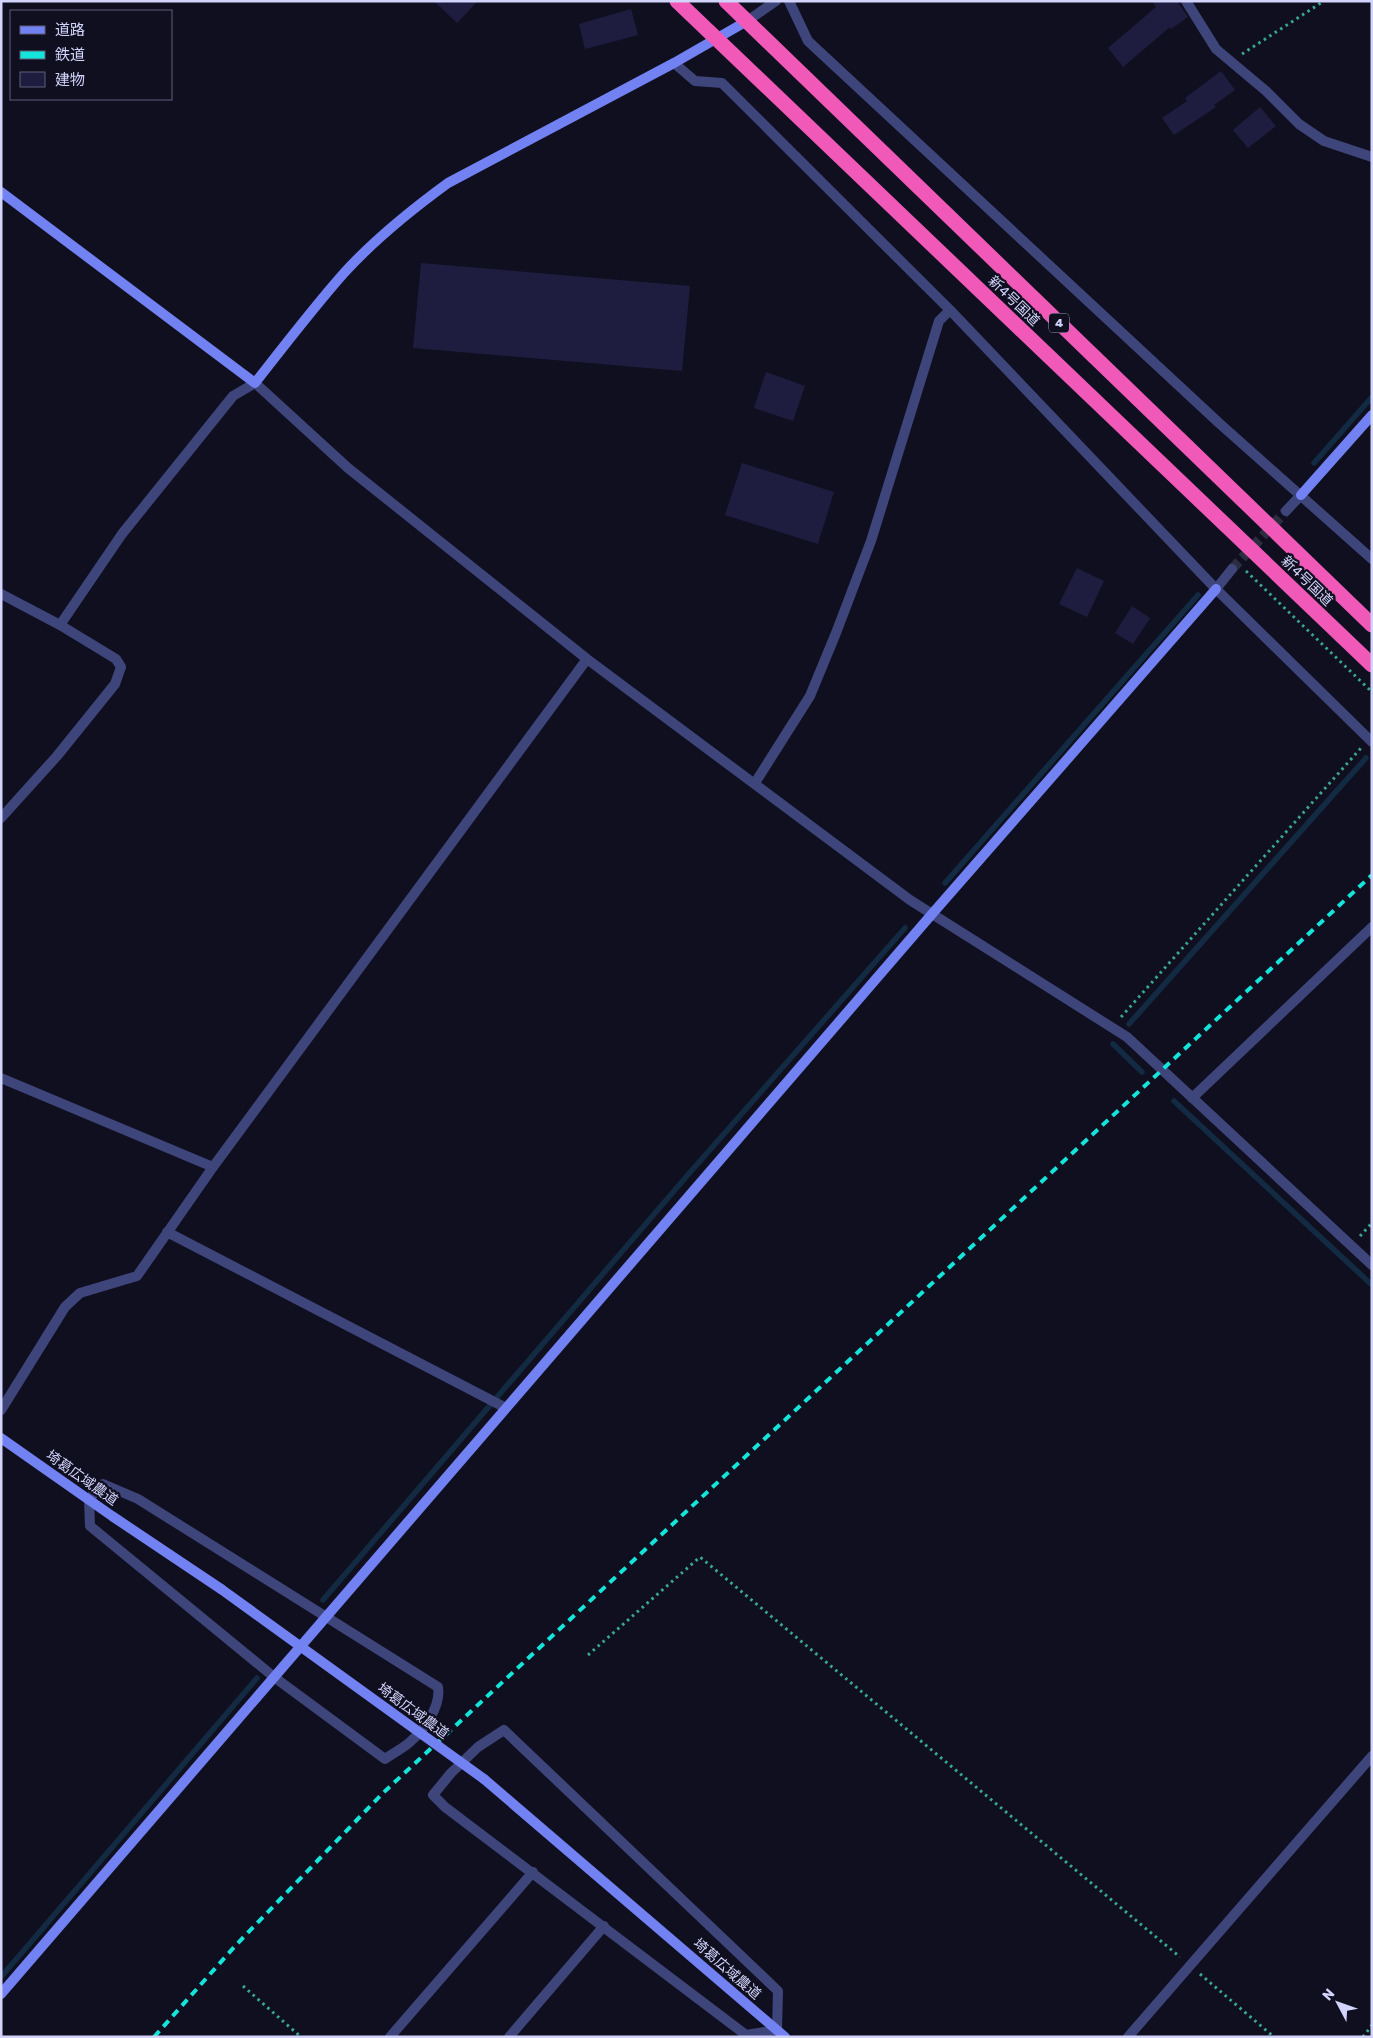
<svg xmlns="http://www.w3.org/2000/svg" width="1373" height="2038" font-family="Rubik,'Noto Sans JP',sans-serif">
  <rect width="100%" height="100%" fill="#100f20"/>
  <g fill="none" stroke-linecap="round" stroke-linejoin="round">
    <!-- stream -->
    <path stroke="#122b42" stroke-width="5.5" d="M1314,463L1372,397
      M945,883L1198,595
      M1129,1024L1366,758
      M1113,1044L1142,1072
      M1174,1101L1372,1285
      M323,1600L686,1177L905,928
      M1,1977L257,1678"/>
  </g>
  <!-- building -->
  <path fill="#1f1d3f" d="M434,1H478L457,23Z
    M1152,1H1177L1188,17L1171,29L1170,27L1123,67L1108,48L1156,7Z
    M631,9L638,35L585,49L579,24Z
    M1221,71L1235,90L1214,105L1216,107L1174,135L1162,118L1187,101L1185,98Z
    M1260,107L1276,126L1248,148L1233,130Z
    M421,263L690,286L682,371L413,348Z
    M766,372L805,386L793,421L754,408Z
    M742,463L834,492L818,544L725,515Z
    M1077,568L1104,581L1087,617L1059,604Z
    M1132,606L1150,618L1133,644L1115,633Z"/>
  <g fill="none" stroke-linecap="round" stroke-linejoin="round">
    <!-- street-tunnel -->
    <path stroke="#2d2d41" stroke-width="10" stroke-dasharray="10 5" stroke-linecap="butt" d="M1232,569L1286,511"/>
    <!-- path -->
    <path stroke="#39a891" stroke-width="3" stroke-dasharray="2.5 4" stroke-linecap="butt" d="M1242,54L1324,1
      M1246,571L1372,692
      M1121,1017L1361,748
      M1360,1236L1372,1223
      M588,1655L700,1557L1180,1957
      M1200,1974L1274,2037
      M243,1986L301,2037
      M1363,2037L1372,2025"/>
    <!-- street -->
    <path stroke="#3e457b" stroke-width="10" d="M789,1L808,41L1219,423L1372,559
      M1186,1L1216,49L1266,91L1299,124L1324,141L1372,157
      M747,21L776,1
      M674,63L695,81L722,83L950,310L1216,589L1372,742
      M1286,511L1301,495
      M1216,589L1232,569
      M1,594L60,625L116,659L121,667L115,684L57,756L1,818
      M60,625L122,534L233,396L255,383L348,468L587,659L910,900L1127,1037L1372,1265
      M755,783L810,696L836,633L871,541L939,321L950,310
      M1,1078L213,1167
      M1192,1098L1372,927
      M167,1232L506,1408
      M1,1410L65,1307L80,1293L137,1276L213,1167L587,659
      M103,1484L138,1499L438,1687C441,1706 425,1729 411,1741C404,1748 393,1753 385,1759L274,1677L90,1526L89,1499Z
      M504,1730L778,1991L777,2030L746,2035L445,1807L433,1795L451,1773L478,1747Z
      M390,2037L533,1872
      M509,2037L604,1926
      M1128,2037L1372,1756"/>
    <!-- secondary -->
    <path stroke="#7282f2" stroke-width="10" d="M1,192L255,383C284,346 313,308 344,273C375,239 411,210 448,183L674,63L747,21
      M1301,495L1372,415
      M1,1438L112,1516L221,1589
      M484,1779L785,2037
      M1,1994L932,914L1216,589"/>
    <!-- highway -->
    <path stroke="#f059b8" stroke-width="15" d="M677,1L1372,665
      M726,1L1372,625"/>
    <!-- rail -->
    <path stroke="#15e4da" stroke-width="4" stroke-dasharray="8 6" stroke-linecap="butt" d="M154,2037L236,1945L383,1793L1372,875"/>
    <!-- secondary-bridge -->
    <path stroke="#7282f2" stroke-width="10" d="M221,1589L484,1779"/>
  </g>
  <g text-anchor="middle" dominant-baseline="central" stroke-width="4.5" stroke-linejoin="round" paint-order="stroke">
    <!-- shield labels -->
    <rect fill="#100f20" stroke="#9899b9" stroke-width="1" x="1049" y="313.5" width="20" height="19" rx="4"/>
    <g font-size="12" font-weight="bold" fill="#d2d4fb">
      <text x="1059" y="323">4</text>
    </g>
    <!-- street labels -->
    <g font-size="14" fill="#d2d4fb" stroke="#100f20">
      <text transform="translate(1014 301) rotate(44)">新4号国道</text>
      <text transform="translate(1307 581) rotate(44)">新4号国道</text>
      <text transform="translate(82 1478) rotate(35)">埼葛広域農道</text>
      <text transform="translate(413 1711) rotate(36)">埼葛広域農道</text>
      <text transform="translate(727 1969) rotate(41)">埼葛広域農道</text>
    </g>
  </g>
  <!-- border -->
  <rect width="1373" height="2038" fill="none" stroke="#d2d4fb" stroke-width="5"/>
  <!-- legend -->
  <rect x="10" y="10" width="162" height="90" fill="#100f20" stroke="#5e5e78"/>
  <rect x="20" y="26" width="25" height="8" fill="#7282f2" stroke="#5e5e78"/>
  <text x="55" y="35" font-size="15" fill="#d2d4fb">道路</text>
  <rect x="20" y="51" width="25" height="8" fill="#15e4da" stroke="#5e5e78"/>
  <text x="55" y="60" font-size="15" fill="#d2d4fb">鉄道</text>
  <rect x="20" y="72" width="25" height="15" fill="#1f1d3f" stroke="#5e5e78"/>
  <text x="55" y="85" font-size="15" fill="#d2d4fb">建物</text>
  <!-- north arrow -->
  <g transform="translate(1338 2003) rotate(311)" stroke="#100f20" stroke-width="4" paint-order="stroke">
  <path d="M0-4L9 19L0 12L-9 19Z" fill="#d2d4fb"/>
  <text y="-8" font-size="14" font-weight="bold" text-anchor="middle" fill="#d2d4fb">N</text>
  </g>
</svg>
